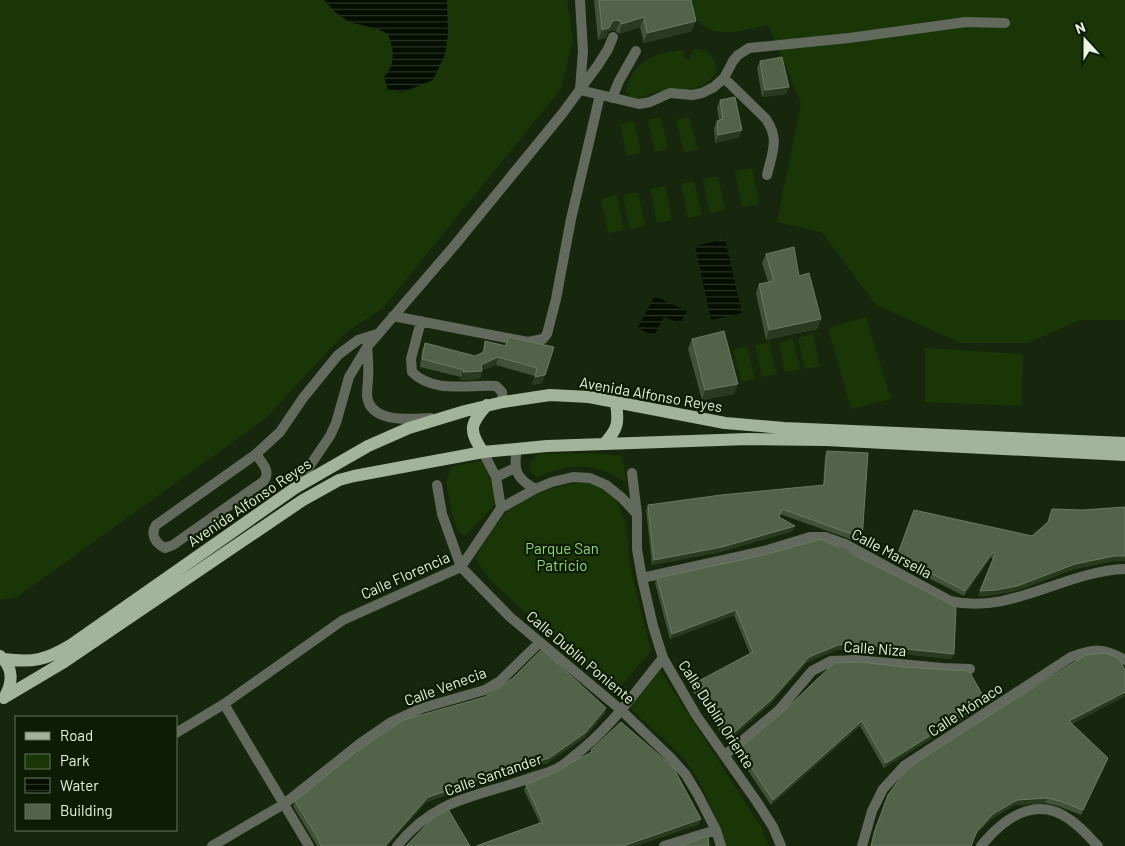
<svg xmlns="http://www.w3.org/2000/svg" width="1125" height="846" font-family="Barlow,sans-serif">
  <defs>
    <pattern id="water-rules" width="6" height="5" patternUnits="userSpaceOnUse" patternTransform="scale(1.25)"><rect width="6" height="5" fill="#030e00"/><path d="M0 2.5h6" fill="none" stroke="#283225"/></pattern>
  </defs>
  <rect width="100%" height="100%" fill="#17270d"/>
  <!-- green -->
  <path fill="#1a3506" d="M0,0H567L573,38L561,89L383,308L345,333L266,418L17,597L0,600Z
    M690,0H1125V320H1080L1028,343H960L875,304L822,232L777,222L801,103L768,25C746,29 711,42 697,19C694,14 692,6 690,0Z
    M694,49C710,49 714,56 717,71C702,92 694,89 670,90C657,91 647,94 636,99L629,96L626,91C633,60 655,53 684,50V59L689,60Z
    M661,117L668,149L655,152L648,120Z
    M689,117L698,149L684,153L676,120Z
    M634,121L641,153L627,156L620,124Z
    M752,168L759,204L742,207L735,171Z
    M718,176L725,210L710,213L703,179Z
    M694,181L702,215L688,218L681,184Z
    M665,186L672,220L657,223L650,189Z
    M638,192L645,226L630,229L623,195Z
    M617,195L624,230L608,233L601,199Z
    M866,317L891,399L851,409L828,328Z
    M813,334L820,366L805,369L798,338Z
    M793,339L800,369L785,372L779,343Z
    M769,342L777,374L762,377L755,346Z
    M747,346L755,379L742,382L733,350Z
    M925,348L1023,354L1022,406L925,402Z
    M589,453L622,456L627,483C595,462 572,462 537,477L532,473L529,465L537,454Z
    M482,461L495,486L494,505L466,536L459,532L453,517L446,481L453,466Z
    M586,482L606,489L618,503L625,521L628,541L629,562L651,651L617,691L524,611L490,580L475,558C485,542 495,523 509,510C529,493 560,485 586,482Z
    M660,670L761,827L769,846H725C719,822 700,777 683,758C667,740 647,725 629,707Z"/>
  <!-- water -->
  <path fill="url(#water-rules)" d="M324,0H447L448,34L445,55L433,80L403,92L388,90L384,77C396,64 394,50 388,34L378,29L349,22L335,12Z
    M725,239L742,313L711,320L695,246Z
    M655,296L687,311L681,323L664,317L654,336L637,328Z"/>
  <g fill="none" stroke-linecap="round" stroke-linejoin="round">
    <!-- minor -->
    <path stroke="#626a5d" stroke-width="10" d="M724,78L766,119C780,139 772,153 767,175
      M580,89L583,51L580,0
      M580,90L639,104L650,102L670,93L692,95L702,93L714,87L724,78L733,61L738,55L749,48L849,38L966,22L1005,23
      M612,98L619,81L636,51
      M393,316L528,342L543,339L547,334L556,299L571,219L600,95
      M421,321L411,359L412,372C434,394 469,384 496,386L502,392L503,402
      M367,347C368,358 369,368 368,378C368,383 367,389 367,394C368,424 411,419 431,418
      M517,449C513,470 516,478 535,489
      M483,452L496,477L501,508
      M256,454C262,463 271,471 264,481L173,545L165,548C155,543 150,534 156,525L256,454L280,432L303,398L338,355L358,340L377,334
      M632,473L637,514V549L642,578L653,626L663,658L696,715L757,802L773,827L781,846
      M496,477L515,468
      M437,485L442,514L461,567L510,617L621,710L671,758L686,775L698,795L716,830L721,846
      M296,486L330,436L336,423L349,377L367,347L454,246L562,114L598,65L608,49L613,37
      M642,578L764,551L810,537H825L845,544L950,601C1012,615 1064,571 1125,569
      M224,704L309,846
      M176,733L224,704L343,620L461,567L501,508L535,489L552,482L573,477L590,478L606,485L622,498L637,514
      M725,755L779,710L812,671L831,661L856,660L943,668L970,669
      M212,846L284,804L362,742L391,722L422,708L485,690L500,681L539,643
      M397,846C437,796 479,797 533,777C542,774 551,772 558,768C564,765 569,760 574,756C609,730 635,692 663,658
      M664,846L716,830
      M862,846L872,811L883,789L904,766L1071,657C1093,649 1103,647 1125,660
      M981,846C1003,819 1035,795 1069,819C1080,826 1089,837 1098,846"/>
    <!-- major -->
    <path stroke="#a2b499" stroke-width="12" d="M604,444C618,429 619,423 616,403
      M483,452C468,430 470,424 487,405
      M0,656C14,668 13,683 4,698
      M4,659C33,663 46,660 71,645L295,488L368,446L409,428L465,411L503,402L550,395L589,397L725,423L784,428L1125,443
      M5,697L64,662L303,500L339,480L354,476L483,452L547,446L748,439L825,440L1125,455"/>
  </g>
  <!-- wall -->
  <path fill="#425238" d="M594,0H691L692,31L644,43L640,27L619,34L616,31L612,30L608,32L605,38L598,40Z
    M760,61L789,87L786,94L762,97L757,68Z
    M720,100L742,130L739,137L715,143L714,128L717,121L719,120L717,108Z
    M766,254L799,276L821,319L817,329L766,340L756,293L759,284L768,282L762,263Z
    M508,337L554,347L542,383L532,385L535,376L496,365L482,370L480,379L460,380L461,377L420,367L422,351L425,343L475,356L482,353L485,341L505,346Z
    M692,339L734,394L702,400L688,349Z
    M827,451L862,539L860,544L847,538L780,514L779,517L793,531L720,552L652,565L646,510L648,505L823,486L825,456Z
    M1125,507V561H1113L1074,569L1015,591L994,595L978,596L993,559L991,557L964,596L895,561L914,510L1032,536L1083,510Z
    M657,578L952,659L854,649L836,650L807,662L770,704L727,742L691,689L693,684L750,654L734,615L670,639L655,583Z
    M1125,696L1072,724L1108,758L1081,815L1058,806L1045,803L1015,805L991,819L975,836L971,846H871L873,835L888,795Z
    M986,701L984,706L884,768L860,726L771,805L737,754L739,749L785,710Z
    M605,713L584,738L547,763L426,802L387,846H317L293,806L295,801Z
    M591,750L699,824L636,846H476L540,823L524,790L526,785L560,770L590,753Z"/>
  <!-- shaded-wall -->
  <path fill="#293a1f" d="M644,17L640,27L619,34L622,24Z
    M615,20L620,21L616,31L612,30L608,32L605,38L598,40L602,30Z
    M696,21L692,31L644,43L647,33Z
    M789,87L786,94L762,97L765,90Z
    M742,130L739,137L715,143L718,135Z
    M821,319L817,329L766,340L769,330Z
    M498,357L496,365L480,371H482L480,379L460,380L463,372Z
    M545,375L542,383L532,385L535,377Z
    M738,384L734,394L702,400L705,390Z
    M795,526L793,531L720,552L652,565L654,560Z
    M993,552L991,557L964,596L965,591Z
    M1114,556H1125V561H1113L1074,569L1015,591L994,595L978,596L980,591L1075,564Z
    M736,610L734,615L670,639L672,634Z
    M856,644L954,654L952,659L854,649L836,650L807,662L770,704L727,742L729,737L809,657L838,645Z
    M1125,692V696L1068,726L1069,721Z
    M986,701L984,706L884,768L886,763Z
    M606,708L605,713L584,738L547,763L426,802L387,846H385L428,797Z
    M862,721L860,726L771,805L773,800Z
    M1108,758L1106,763L1081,815L1083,810Z
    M1047,798L1045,803L1015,805L991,819L975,836L977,831L993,814L1017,800Z
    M701,819L699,824L636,846H623Z"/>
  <!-- building -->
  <path fill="#53634a" stroke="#6b7a62" d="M599,0H691L696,21L647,33L644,17L622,24L620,21L615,20L612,22L609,28L602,30Z
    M782,57L789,87L765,90L760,61Z
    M735,97L742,130L718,135L717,121L723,119L720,100Z
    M794,247L799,276L809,273L821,319L769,330L759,284L774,281L766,254Z
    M724,331L738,384L705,390L692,339Z
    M508,337L554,347L545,375L535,377L537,368L498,357L481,365L482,371L463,372L464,370L422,359L425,343L475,356L484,352L485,341L506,346Z
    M827,451L868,453L862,539L849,533L782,509L779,517L795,526L722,547L654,560L648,505L721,495L824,485Z
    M1125,507V556H1114L1075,564L1017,586L996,590L980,591L995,554L993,552L965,591L897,556L914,510L1032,536L1048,522L1052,509L1083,510Z
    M821,539L905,580L956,607L954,654L856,644L838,645L809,657L772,699L729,737L693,684L753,652L736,610L672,634L657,578L764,555Z
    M542,649L606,708L585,733L549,758L428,797L385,846H321L317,837L295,801L353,754L403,720L485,697L513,678Z
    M1105,653L1119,658L1125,670V692L1069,721L1108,758L1083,810L1060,801L1047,798L1017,800L993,814L977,831L971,846H871L875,830L888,795L903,774L914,764L993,713L1086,655Z
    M861,662L903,667L969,671L986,701L886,763L862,721L773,800L739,749L785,710L834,663Z
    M621,722L673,767L701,819L623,846H476L543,822L526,785L560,770L576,760L592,752L591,750Z
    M448,809L470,846H406L432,819Z
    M708,836L709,846H680Z"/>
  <g text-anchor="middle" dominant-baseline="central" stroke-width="4.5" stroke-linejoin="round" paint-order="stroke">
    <!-- street labels -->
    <g font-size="15" fill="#e8f3e2" stroke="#0d1d04">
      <text transform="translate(651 394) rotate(10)">Avenida Alfonso Reyes</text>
      <text transform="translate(249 502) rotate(-34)">Avenida Alfonso Reyes</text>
      <text transform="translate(892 553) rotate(28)">Calle Marsella</text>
      <text transform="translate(405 575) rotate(-24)">Calle Florencia</text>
      <text transform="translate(875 648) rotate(4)">Calle Niza</text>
      <text transform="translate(581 657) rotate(40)">Calle Dublín Poniente</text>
      <text transform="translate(445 686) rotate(-20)">Calle Venecia</text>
      <text transform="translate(965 709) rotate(-33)">Calle Mónaco</text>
      <text transform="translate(717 714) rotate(57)">Calle Dublín Oriente</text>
      <text transform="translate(493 774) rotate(-19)">Calle Santander</text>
    </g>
    <!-- park labels -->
    <g font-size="15" fill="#95d470" stroke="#0d1d04">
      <text x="562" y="548">Parque San<tspan x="562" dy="17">Patricio</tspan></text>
    </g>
  </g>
  <!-- legend -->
  <rect x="15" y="716" width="162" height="115" fill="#0d1d04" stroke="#65735d"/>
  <rect x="25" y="732" width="25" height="8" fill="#a2b499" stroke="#65735d"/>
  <text x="60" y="741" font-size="15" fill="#e8f3e2">Road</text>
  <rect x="25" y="754" width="25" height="15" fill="#1a3506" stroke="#65735d"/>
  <text x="60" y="766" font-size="15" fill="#e8f3e2">Park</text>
  <rect x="25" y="778" width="25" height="15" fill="url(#water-rules)" stroke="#65735d"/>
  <text x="60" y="791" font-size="15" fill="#e8f3e2">Water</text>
  <rect x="25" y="804" width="25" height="15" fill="#53634a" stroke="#65735d"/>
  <text x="60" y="816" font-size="15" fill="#e8f3e2">Building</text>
  <!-- north arrow -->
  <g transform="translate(1085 40) rotate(339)" stroke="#0d1d04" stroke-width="4" paint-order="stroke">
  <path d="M0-4L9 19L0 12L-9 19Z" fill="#e8f3e2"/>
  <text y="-8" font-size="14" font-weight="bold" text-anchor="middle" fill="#e8f3e2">N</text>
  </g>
</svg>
